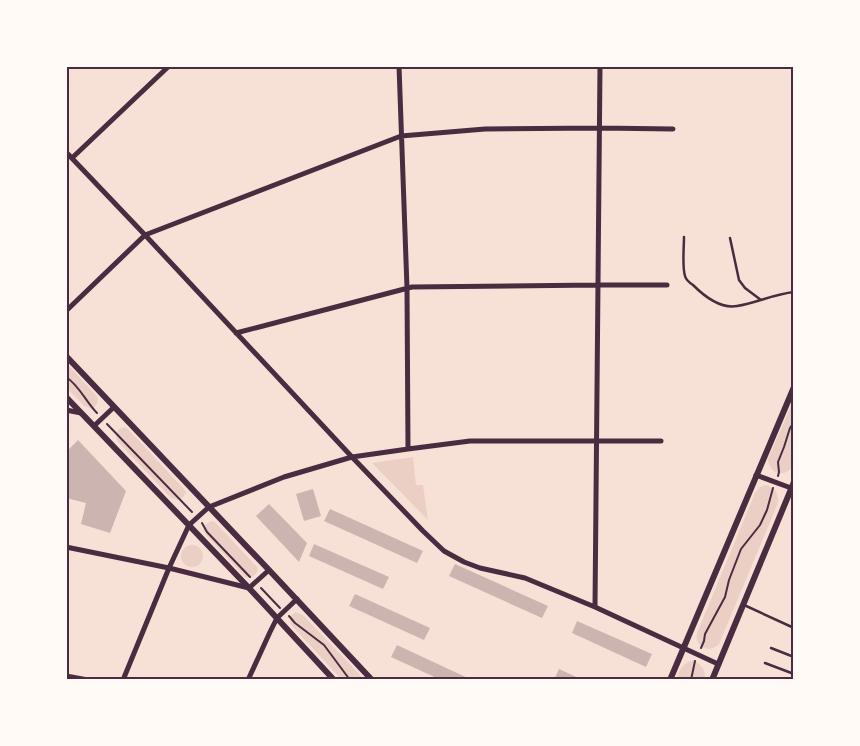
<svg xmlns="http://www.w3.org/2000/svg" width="860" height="746" font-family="Figtree,sans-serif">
  <rect width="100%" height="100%" fill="#f7e1d7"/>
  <!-- green -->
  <path fill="#ebcfc5" d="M66,363L97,396C99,402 97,405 92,409L84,406L66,387Z
    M794,399V464C787,479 769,475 768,459Z
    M125,427L129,430L184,489L186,492C183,499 179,502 171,498L118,442C115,436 116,434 119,429Z
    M413,457L416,485H423L428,520L372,463Z
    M765,485C775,487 779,493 778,503L719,644C709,654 694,647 697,633L755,493L760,487Z
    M212,521L215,522L257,567L258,570C255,576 251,579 245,577L206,535L203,531C204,525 207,523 212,521Z
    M181 556a11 11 0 1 1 22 0a11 11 0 1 1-22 0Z
    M296,612L303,615L365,680H342L292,626C288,620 290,615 296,612Z
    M694,660C702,666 706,670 705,680H676C681,668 681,664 694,660Z"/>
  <!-- building -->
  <path fill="#ccb4b1" d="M78,440L126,491L110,533L81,524L86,503L66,498V457L68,450Z
    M313,489L321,516L304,521L296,494Z
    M269,504L307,543L299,562L256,516Z
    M330,509L423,551L417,563L324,521Z
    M314,544L389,577L383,589L309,556Z
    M455,564L548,606L542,618L449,576Z
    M355,594L430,628L424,640L349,606Z
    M577,621L652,654L646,667L572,633Z
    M397,645L472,680H441L391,657Z
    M559,669L583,680H554Z"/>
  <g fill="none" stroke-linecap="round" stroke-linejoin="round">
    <!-- path -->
    <path stroke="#4a2c40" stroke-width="2" d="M66,377C79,385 86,402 97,413
      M107,424L192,512
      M778,476L779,472L778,462L784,447L790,428L794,422
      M202,523L207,532L250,577
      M261,588L280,608
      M289,616L295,623L324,645L350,680
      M701,648L704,641L705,634L725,597L729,580L741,549L760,525L767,510L773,488
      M691,680L695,661"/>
    <!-- service -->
    <path stroke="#4a2c40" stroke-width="2.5" d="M684,237C684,247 682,267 685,276C686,280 690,283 693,285C704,296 720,309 737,306C756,303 774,294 794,292
      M730,238L739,280L745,288L761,300
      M794,581L793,588L794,591
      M744,605L794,628
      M771,648L794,657
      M765,663L794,674"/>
    <!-- minor -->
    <path stroke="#4a2c40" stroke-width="5" d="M399,66L407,288L408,449
      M66,152L145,235L352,457L423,531L444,551L464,562L480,568L525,578L595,607L718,664
      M72,158L169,66
      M66,311L145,235L401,136L485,129L600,128L673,129
      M236,333L412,287L598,285H667
      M66,410L81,413
      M94,426L114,407
      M756,475L791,488
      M66,547L169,568L249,588L269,570
      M595,607C595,427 599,247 600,66
      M66,676L88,680
      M123,680L169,568L189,525L209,507L284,477L352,457L408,449L470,441H661
      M248,680L270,632L277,618L297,599"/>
    <!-- tertiary -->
    <path stroke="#4a2c40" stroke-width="6" d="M66,356L269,570L372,680
      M66,397L249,588L334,680
      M670,680L794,387
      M712,680L794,482"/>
  </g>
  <!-- border -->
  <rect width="860" height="746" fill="none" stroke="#fffaf5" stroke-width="135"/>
  <rect x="68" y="68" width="724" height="610" fill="none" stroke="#4a2c40" stroke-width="2"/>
</svg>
